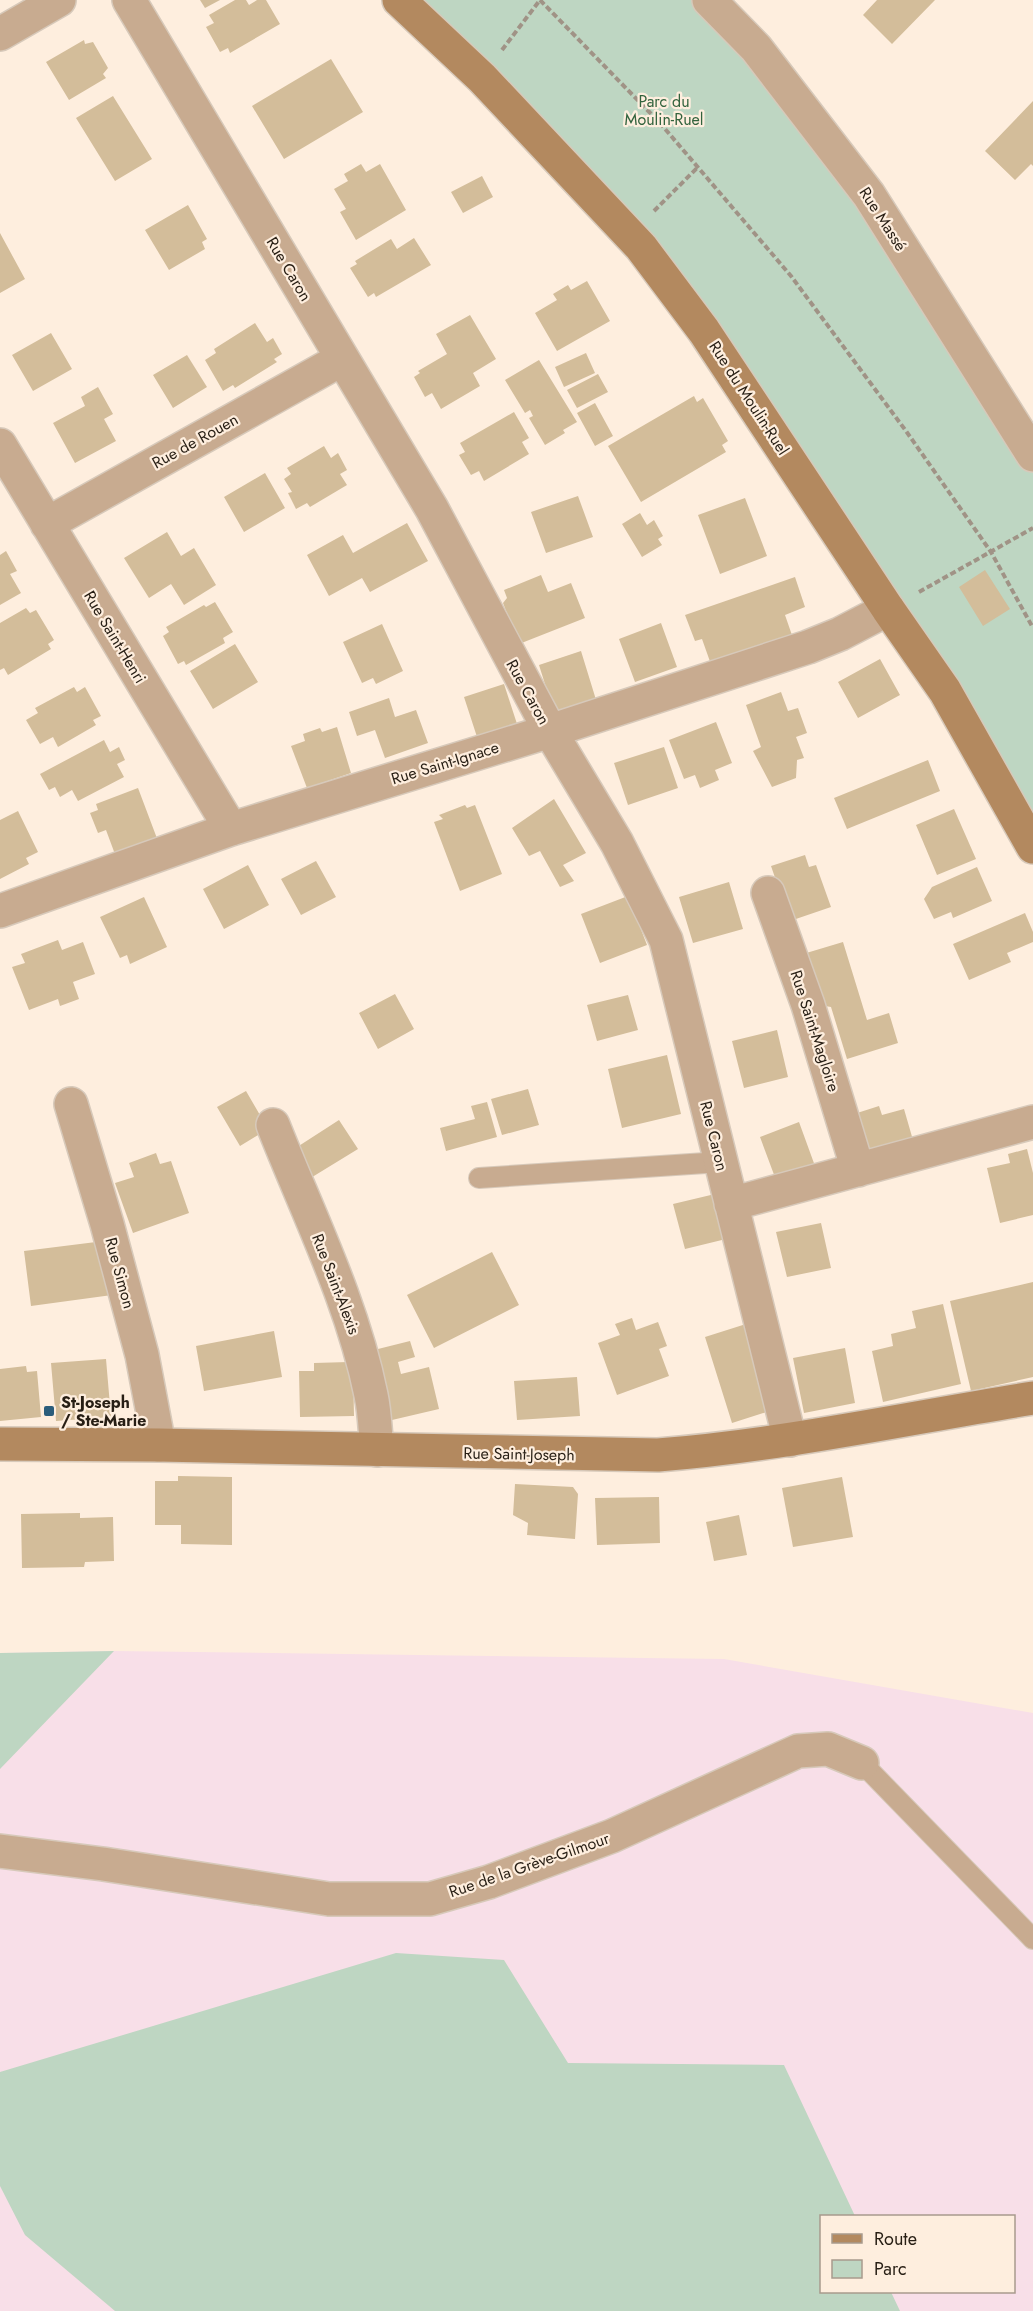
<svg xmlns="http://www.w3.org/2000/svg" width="1033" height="2311" font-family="Jost,sans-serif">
  <rect width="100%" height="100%" fill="#feeede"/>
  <!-- industrial -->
  <path fill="#f8dfe8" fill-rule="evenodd" d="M114,1651L724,1659L1033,1713V2311H0V1653ZM822,2216H1014V2292H822Z"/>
  <!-- green -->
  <path fill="#bed6c2" d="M399,0H709L756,48L1033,455V847L704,331Z
    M114,1651L0,1769V1653Z
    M396,1953L504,1960L568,2063L784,2065L855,2216H822V2292H891L900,2311H115L25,2235L0,2186V2072Z"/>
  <!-- building -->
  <path fill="#d3bd9a" d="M200,0H220L205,8Z
    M235,0H246L249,5L257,0H266L280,24L230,53L228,48L220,52L206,27L214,23L209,15Z
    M877,0H935L892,44L863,15Z
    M84,40L85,44L93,42L108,68L103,74L106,78L69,100L46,62Z
    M331,59L363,112L284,159L252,106Z
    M113,96L152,159L115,181L76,118Z
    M1033,101V166L1031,164L1015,180L985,151Z
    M361,164L366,172L380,164L406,210L356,240L340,212L346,209L334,189L348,181L344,174Z
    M482,176L493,197L463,213L451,192Z
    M188,205L207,239L202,242L205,249L169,270L145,230Z
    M0,233L25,279L0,293Z
    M414,238L431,265L376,297L374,293L368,297L350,268L357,264L355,261L391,239L397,249Z
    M587,281L610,321L557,351L535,313L557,300L553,294L568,285L571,290Z
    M470,315L496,359L473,373L480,386L441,409L432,393L425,397L414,377L420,373L418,371L447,354L436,334Z
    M255,323L267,342L273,338L282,354L274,359L277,362L235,388L233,385L223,391L205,360L216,353L214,349Z
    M51,333L72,369L33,391L12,355Z
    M586,353L595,373L564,387L555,367Z
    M187,355L207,387L173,408L153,375Z
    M539,360L577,422L563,430L565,433L545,445L529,418L533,416L530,410L525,413L505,380Z
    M598,374L608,392L577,408L567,390Z
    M98,387L113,414L104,419L116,441L75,463L53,423L85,406L81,397Z
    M694,396L697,402L703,398L728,441L722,445L726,452L641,502L608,446Z
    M595,403L613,436L595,446L577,413Z
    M514,412L529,438L522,442L529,454L484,481L479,471L471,475L459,455L465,452L460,443Z
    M324,446L331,458L338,453L347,470L340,474L347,485L310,507L307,503L296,509L288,493L292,492L284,479L291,474L287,468Z
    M265,473L285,508L244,532L224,497Z
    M578,496L593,537L546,553L531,512Z
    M745,498L767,556L720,574L698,515Z
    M640,513L647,525L654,520L663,536L658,539L662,545L642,557L622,524Z
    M407,523L428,561L370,592L362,578L329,596L307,555L343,535L353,553Z
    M167,532L181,556L194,548L216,585L184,605L171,584L149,598L124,558Z
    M6,551L17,571L10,574L21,593L0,605V555Z
    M985,570L1010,609L983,626L959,587Z
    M541,575L548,592L571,583L585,618L519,644L503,603L507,598L504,590Z
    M795,577L805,607L785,615L794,641L713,670L702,639L695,641L685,615Z
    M215,602L233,632L223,638L225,643L186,665L184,661L178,664L163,636L169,632L166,627L204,605L206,607Z
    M26,608L30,613L36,610L54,640L48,644L51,649L8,675L4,668L0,670V623Z
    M661,623L677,667L635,682L619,639Z
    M382,624L403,671L376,684L373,678L362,683L343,642Z
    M235,644L258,682L213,709L190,671Z
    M581,651L597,703L555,716L539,665Z
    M880,659L900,695L858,718L838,682Z
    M504,684L518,727L478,740L464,697Z
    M74,687L77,692L85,687L101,716L93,720L96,725L58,747L53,737L40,744L26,720L38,713L35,708Z
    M781,692L788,711L798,708L807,733L796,737L804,758L797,760L796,778L772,787L753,751L761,747L746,705Z
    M389,698L395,717L416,710L428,743L385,758L375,730L357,736L349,712Z
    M716,722L732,763L715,770L719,780L700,788L695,775L684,779L669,740Z
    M337,727L351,773L307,788L291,746L305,741L303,734L320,728L322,732Z
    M104,740L110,752L119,747L125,760L117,764L124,777L78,801L72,790L60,797L55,787L49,790L40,774Z
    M664,747L678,788L628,805L614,763Z
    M928,760L940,791L847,829L834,798Z
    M138,788L161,849L119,865L106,830L98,833L90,813L98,810L96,804Z
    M554,799L586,853L563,865L574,881L560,887L540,851L529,856L512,828Z
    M465,805L467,808L475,805L502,874L460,891L434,822L443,819L439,815Z
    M954,809L976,859L937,875L916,825Z
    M18,811L38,852L26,858L29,864L0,879V820Z
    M805,855L809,867L816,865L831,907L790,921L771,866Z
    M316,861L336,897L301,915L281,879Z
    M248,865L269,905L224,929L203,889Z
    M977,867L992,901L953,918L951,912L934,919L924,899L932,887Z
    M729,882L743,929L693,943L679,897Z
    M628,896L647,945L600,963L581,914Z
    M144,897L167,947L130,964L127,955L120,958L100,917Z
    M1025,913L1033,932V942L1007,953L1011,962L969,980L953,944Z
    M58,940L62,950L83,942L95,974L73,982L79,999L60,1006L58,999L29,1010L12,967L25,963L21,954Z
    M843,942L867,1020L889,1013L898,1043L847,1059L831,1007L819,1005L803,954Z
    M395,994L414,1029L378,1049L359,1013Z
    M628,995L638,1030L597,1041L587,1005Z
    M777,1030L788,1077L744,1088L732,1041Z
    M667,1055L681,1114L622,1128L608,1069Z
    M528,1089L539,1125L502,1135L491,1099Z
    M246,1091L268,1129L240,1146L217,1107Z
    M487,1102L497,1137L446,1151L440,1128L475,1119L471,1106Z
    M879,1106L882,1115L904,1109L917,1154L870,1168L854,1114Z
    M339,1120L358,1149L309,1179L291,1151Z
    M799,1122L815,1166L776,1180L760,1137Z
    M1027,1149L1033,1173V1215L1000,1223L987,1168L1010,1163L1008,1154Z
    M156,1153L160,1164L171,1161L189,1213L133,1233L115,1183L134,1177L129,1163Z
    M715,1194L726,1239L685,1249L673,1204Z
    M821,1223L831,1268L787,1277L776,1232Z
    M104,1241L112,1295L31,1306L24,1251Z
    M492,1252L519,1305L434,1348L407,1295Z
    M1033,1282V1377L971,1391L950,1301Z
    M943,1304L961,1384L883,1402L872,1351L893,1346L891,1334L916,1328L912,1311Z
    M632,1318L636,1330L658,1322L667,1346L659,1349L669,1376L617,1395L598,1343L620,1335L615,1324Z
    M746,1324L773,1410L732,1423L705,1337Z
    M274,1331L282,1377L204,1391L196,1346Z
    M410,1341L415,1357L398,1362L401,1374L429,1367L439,1409L392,1420L374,1350Z
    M845,1348L855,1403L804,1413L793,1358Z
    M106,1359L111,1417L56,1421L51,1363Z
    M349,1362L353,1371L354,1416L300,1417L299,1371H314V1363Z
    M26,1366L27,1372L37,1371L41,1417L0,1421V1369Z
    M577,1377L580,1416L517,1420L514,1381Z
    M178,1476L232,1477V1545L181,1544V1525H155V1481H178Z
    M842,1477L853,1537L793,1547L782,1488Z
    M515,1484L573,1487L578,1494L575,1539L527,1535L528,1523L513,1515Z
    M659,1497L660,1543L597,1545L595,1498Z
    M80,1513V1518L113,1517L114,1561L85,1562L84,1567L22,1568L21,1514Z
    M739,1515L747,1555L714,1561L706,1522Z"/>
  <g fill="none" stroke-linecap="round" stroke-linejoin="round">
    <defs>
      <path id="lane" d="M479,1178L721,1162
        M862,1763L1033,1939"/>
      <path id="street" d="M129,0L432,509L550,731L617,843L666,940L790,1440
        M709,0L756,48L869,195L1033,455
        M0,34L59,0
        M0,445L231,829
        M47,524L342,359
        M768,893L808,1005L858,1170
        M0,911L231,829L550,731L808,647L840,634L888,609
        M71,1104L107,1224L142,1355L159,1445
        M273,1125C308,1214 352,1301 371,1395C375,1413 375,1432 377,1450
        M731,1204L1033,1122
        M0,1851L103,1864L329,1899H430L489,1882L612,1836L798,1751L828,1749L862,1763"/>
      <path id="secondary" d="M399,0L482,78L641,247L704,331L888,609L945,691L1033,847
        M0,1444L159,1445L658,1455C784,1445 908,1418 1033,1398"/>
    </defs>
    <!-- lane casing -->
    <use href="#lane" stroke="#d7c9ba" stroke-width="22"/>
    <!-- street casing -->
    <use href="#street" stroke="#d7c9ba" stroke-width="36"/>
    <!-- secondary casing -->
    <use href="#secondary" stroke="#d7c9ba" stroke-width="36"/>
    <!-- path -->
    <path stroke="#a09386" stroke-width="4" stroke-dasharray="6 3" stroke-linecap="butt" d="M540,0L660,123L791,276L906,431L991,552L1033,628
      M502,50L540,0
      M654,211L698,167
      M919,592L1033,528"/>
    <!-- lane -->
    <use href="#lane" stroke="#c8ab90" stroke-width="20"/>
    <!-- street -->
    <use href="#street" stroke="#c8ab90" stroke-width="33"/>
    <!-- secondary -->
    <use href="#secondary" stroke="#b3895f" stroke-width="33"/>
  </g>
  <!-- markers -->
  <rect fill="#2b5d7b" stroke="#feeede" stroke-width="2" x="43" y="1405" width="12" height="12" rx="3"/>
  <g text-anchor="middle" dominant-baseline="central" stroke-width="4.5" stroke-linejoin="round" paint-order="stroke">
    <!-- park labels -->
    <g font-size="16" fill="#32633d" stroke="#feeede">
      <text x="664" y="101">Parc du<tspan x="664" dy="18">Moulin-Ruel</tspan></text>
    </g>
    <!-- street labels -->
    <g font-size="16" fill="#271e14" stroke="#feeede">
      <text transform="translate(883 219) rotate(57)">Rue Massé</text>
      <text transform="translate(289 269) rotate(59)">Rue Caron</text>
      <text transform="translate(749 398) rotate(57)">Rue du Moulin-Ruel</text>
      <text transform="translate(195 441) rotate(-29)">Rue de Rouen</text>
      <text transform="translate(115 637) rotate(59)">Rue Saint-Henri</text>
      <text transform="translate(528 692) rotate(61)">Rue Caron</text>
      <text transform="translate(445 763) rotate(-17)">Rue Saint-Ignace</text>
      <text transform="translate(815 1031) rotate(72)">Rue Saint-Magloire</text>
      <text transform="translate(714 1136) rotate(76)">Rue Caron</text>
      <text transform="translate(120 1273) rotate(75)">Rue Simon</text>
      <text transform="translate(336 1284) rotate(69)">Rue Saint-Alexis</text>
      <text transform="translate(519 1454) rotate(1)">Rue Saint-Joseph</text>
      <text transform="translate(529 1865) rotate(-19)">Rue de la Grève-Gilmour</text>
    </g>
    <!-- poi labels -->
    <g font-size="16" font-weight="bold" fill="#271e14" stroke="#feeede" text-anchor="start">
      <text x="61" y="1402">St-Joseph<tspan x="61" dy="18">/ Ste-Marie</tspan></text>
    </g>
  </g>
  <!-- legend -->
  <rect x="820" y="2215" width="195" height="78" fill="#feeede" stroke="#a89b8d" stroke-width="1.5"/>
  <rect x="832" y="2234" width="30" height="9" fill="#b3895f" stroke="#a89b8d" stroke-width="1.5"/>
  <text x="874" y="2245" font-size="18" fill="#271e14">Route</text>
  <rect x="832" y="2260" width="30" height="18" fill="#bed6c2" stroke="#a89b8d" stroke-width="1.5"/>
  <text x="874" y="2275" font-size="18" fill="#271e14">Parc</text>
</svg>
